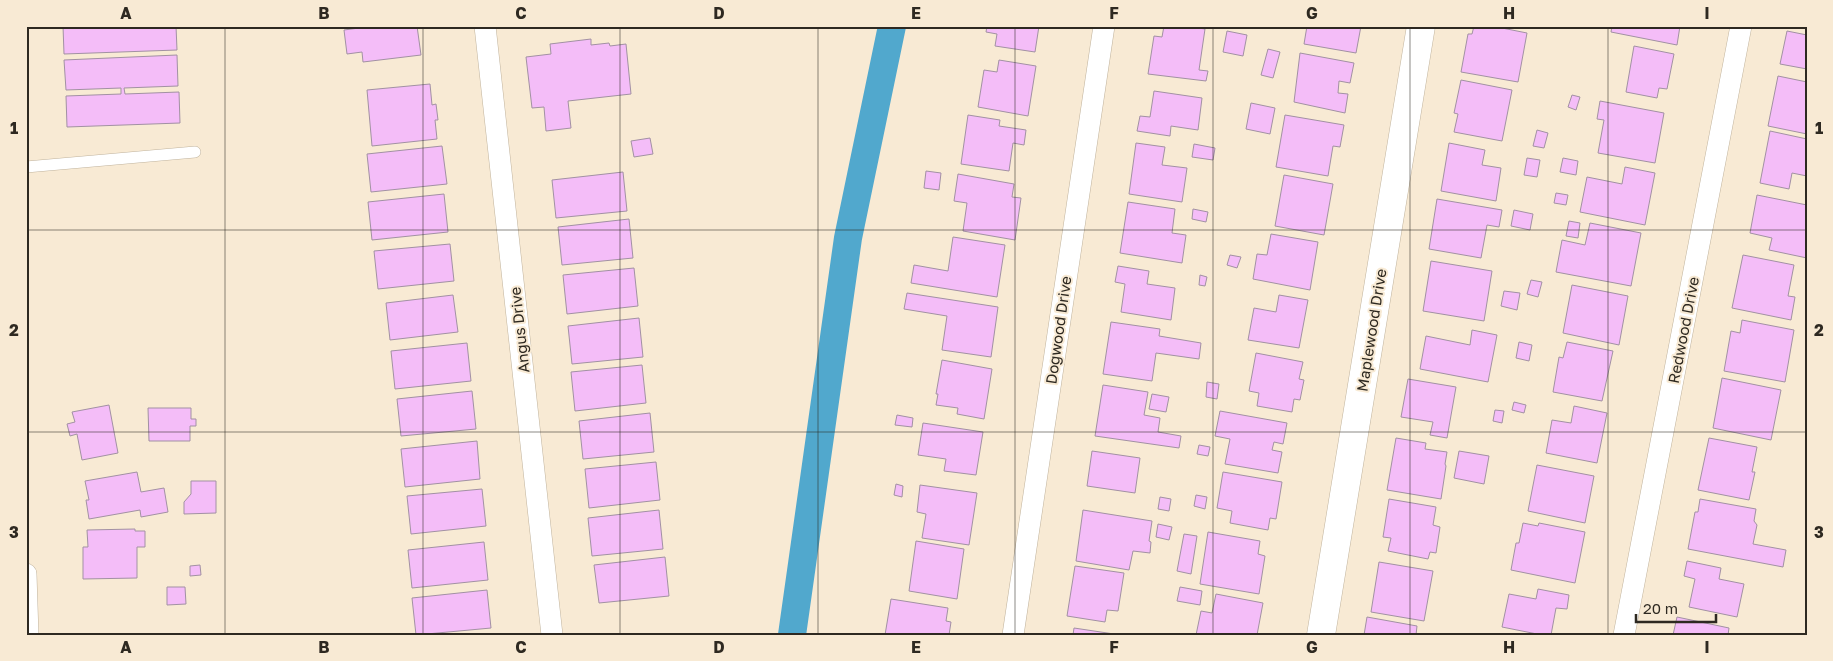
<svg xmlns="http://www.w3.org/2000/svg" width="1833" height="661" font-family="'Golos Text',sans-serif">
  <rect width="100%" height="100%" fill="#f8ead4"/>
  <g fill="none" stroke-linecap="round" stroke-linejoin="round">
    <!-- canal -->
    <path stroke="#51a8cd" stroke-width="28" d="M792,635L848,238L892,26"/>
  </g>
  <!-- building -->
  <path fill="#f4bdf8" stroke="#a291a3" d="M63,26H176L177,50L64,54Z
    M417,26L421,55L363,62L362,52L347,54L344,30L374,26Z
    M987,26H1039L1035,52L995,46L997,34L986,32Z
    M1164,26H1187L1205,29L1199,70L1208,71L1206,81L1148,74L1154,36L1162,37Z
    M1307,26H1361L1356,53L1304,44Z
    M1474,26H1492L1527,33L1518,82L1461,72L1468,34H1472Z
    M1612,26H1680L1677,45L1611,32Z
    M1227,31L1247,35L1243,56L1223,52Z
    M1787,31L1807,35V69L1780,64Z
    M591,39V45L609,43L610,46L626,44L631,94L568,101L571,128L546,131L544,107L532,108L526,57L551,54L550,44Z
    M1634,46L1674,54L1667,89L1659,88L1657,98L1626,92Z
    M1268,49L1280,52L1273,78L1261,75Z
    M1300,53L1354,63L1350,83L1339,81L1338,93L1348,94L1345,113L1294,102Z
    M177,55L178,86L124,88L125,94L179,92L180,123L67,127L66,96L121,94V88L66,90L64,60Z
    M999,60L1036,66L1028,116L978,107L984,70L997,72Z
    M1778,76L1807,82V134L1768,126Z
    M1461,80L1512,90L1502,141L1454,132L1458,114L1454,113Z
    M430,84L432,105L436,104L438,120H435L437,139L372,146L367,90Z
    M1154,91L1202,98L1198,130L1171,126L1170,136L1137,131L1140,116L1150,117Z
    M1572,95L1580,97L1576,110L1568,107Z
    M1600,101L1664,113L1655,163L1598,153L1604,120L1597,119Z
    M1251,103L1275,108L1270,134L1246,129Z
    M968,115L1000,120L999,126L1026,130L1024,145L1013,143L1009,171L961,164Z
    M1285,115L1344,125L1340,147L1333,146L1328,176L1276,167Z
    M1537,130L1548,133L1544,148L1533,146Z
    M1770,131L1807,139V176L1792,173L1789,189L1760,183Z
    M650,138L653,154L634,157L631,141Z
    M1136,143L1165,147L1162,165L1187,168L1182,202L1129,194Z
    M1449,143L1485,150L1482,165L1501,168L1496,201L1441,191Z
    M1194,144L1215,148L1213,160L1192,157Z
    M442,146L447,184L371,192L367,154Z
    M1527,158L1540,160L1537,177L1524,175Z
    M1563,158L1578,161L1576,175L1560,172Z
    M1625,167L1655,173L1645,225L1580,212L1587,177L1622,184Z
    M926,171L941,173L939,190L924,188Z
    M623,172L627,211L556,218L552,180Z
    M958,174L1014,184L1012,197L1021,198L1015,240L963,231L967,203L954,201Z
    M1284,175L1333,184L1324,235L1275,226Z
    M1556,193L1568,195L1566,205L1554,203Z
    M444,194L448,232L372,240L368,202Z
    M1757,195L1807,205V258L1769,250L1772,238L1750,233Z
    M1437,199L1502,210L1499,227L1487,225L1481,258L1429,249Z
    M1128,202L1175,209L1172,233L1186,235L1182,263L1120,253Z
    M1193,209L1208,212L1206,222L1192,219Z
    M1514,210L1533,214L1530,230L1511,226Z
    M629,219L633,258L562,265L558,227Z
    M1569,221L1580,223L1578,238L1566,236Z
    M1590,223L1641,233L1631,286L1556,272L1562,240L1585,245Z
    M1271,234L1318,242L1310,290L1253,279L1257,254L1267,255Z
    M953,237L1005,245L997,297L911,283L914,265L948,271Z
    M450,244L454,281L378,289L374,251Z
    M1230,255L1241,257L1237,268L1227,265Z
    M1743,255L1794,265L1788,296L1795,297L1791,320L1732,308Z
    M1431,261L1492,271L1484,321L1423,311Z
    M1118,266L1149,271L1147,284L1175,288L1171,320L1121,312L1125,284L1115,282Z
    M634,268L638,306L567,314L563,275Z
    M1200,275L1207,277L1205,286L1199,285Z
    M1531,280L1542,282L1538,297L1527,294Z
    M1572,285L1628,296L1619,345L1563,333Z
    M1504,291L1520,293L1517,310L1501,306Z
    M907,293L998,307L991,357L942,350L947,316L904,309Z
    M453,295L458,332L390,340L386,303Z
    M1279,295L1308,300L1299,348L1248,340L1254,308L1276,312Z
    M639,318L643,357L572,364L568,326Z
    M1742,320L1794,330L1785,382L1724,371L1731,331L1740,333Z
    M1111,322L1160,329L1159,336L1201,343L1199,359L1156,353L1152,381L1103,374Z
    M1472,330L1497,335L1488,382L1420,369L1426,336L1470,345Z
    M1519,342L1532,345L1529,361L1516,358Z
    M1567,342L1613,351L1602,401L1553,392L1559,357L1563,358Z
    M467,343L471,381L395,389L391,351Z
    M1256,353L1303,362L1299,379L1304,380L1300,400L1294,399L1292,412L1257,406L1259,393L1249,391Z
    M942,360L992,369L984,419L957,414L958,408L936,405L938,394H936Z
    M642,365L646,403L575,411L571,372Z
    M1722,378L1781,390L1771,440L1713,428Z
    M1408,379L1456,387L1447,438L1430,435L1433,422L1401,417Z
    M1207,382L1219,384L1217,399L1206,397Z
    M1103,385L1148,392L1144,415L1160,418L1158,432L1181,436L1179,448L1095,436Z
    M472,391L476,429L401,436L397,399Z
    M1152,394L1169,397L1166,412L1149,409Z
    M1514,402L1526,405L1524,413L1512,410Z
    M109,405L118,453L82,460L77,434L70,436L67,424L75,422L72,412Z
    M1574,406L1607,413L1597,463L1546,453L1552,420L1571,423Z
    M148,408H191V419H196V426H190V441H149Z
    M1495,410L1504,411L1502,423L1493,421Z
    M1220,411L1287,423L1283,444L1274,442L1272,450L1282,452L1278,473L1225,464L1230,439L1215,436Z
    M650,413L654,452L583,459L579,421Z
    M897,415L913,418L912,427L895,425Z
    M923,423L983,432L976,475L944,471L946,459L918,455Z
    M1396,438L1426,443L1425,449L1447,452L1445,464L1446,466L1441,499L1387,490Z
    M1709,438L1757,447L1752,472H1755L1749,500L1698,490Z
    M477,441L480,479L405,487L401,449Z
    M1199,445L1210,447L1208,456L1197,454Z
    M1092,451L1140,458L1135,493L1087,486Z
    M1459,451L1489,456L1484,484L1454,478Z
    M656,462L660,500L589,508L585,469Z
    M1537,465L1594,476L1585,523L1528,511Z
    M137,472L141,492L164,488L168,512L141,517L140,510L89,519L86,500H89L85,481Z
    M1223,472L1282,482L1276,519L1270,518L1268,530L1230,523L1232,511L1217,508Z
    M191,481H216V513L184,514V502L191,494Z
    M896,484L903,486L902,497L894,495Z
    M920,485L977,493L969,545L922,538L926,514L917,512Z
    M482,489L486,526L411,534L407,496Z
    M1196,495L1207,497L1205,509L1194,506Z
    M1160,497L1171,499L1169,511L1158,509Z
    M1389,499L1436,507L1433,525L1440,527L1436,553L1430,552L1428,559L1388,551L1391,538L1383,537Z
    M1700,499L1756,509L1754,521L1757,525L1753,544L1786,550L1783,567L1688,549L1695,512H1698Z
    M659,510L663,549L592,556L588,518Z
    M1083,510L1152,521L1149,541L1151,542L1150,553L1133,551L1129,570L1076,561Z
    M1523,523L1538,526L1539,523L1585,532L1575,583L1511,570L1516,543H1519Z
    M1158,524L1172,527L1169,540L1156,537Z
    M135,529V531H145V547H137V578L83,579V547H88L87,530Z
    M1208,532L1260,541L1258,554L1265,556L1259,594L1200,584Z
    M1184,534L1197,536L1191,574L1177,571Z
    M916,541L964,549L957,599L909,591Z
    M484,542L488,580L412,588L408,550Z
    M665,557L669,596L599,603L594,565Z
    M1687,561L1721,568L1719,579L1744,584L1737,617L1689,607L1695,579L1684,576Z
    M1379,562L1433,571L1424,621L1371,612Z
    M200,565L201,575L190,576V566Z
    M1075,566L1124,573L1118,611L1107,610L1105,622L1067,616Z
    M167,587H185L186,604L167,605Z
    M1180,587L1202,591L1200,605L1177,601Z
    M1538,589L1569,595L1567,609L1556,608L1551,635H1542L1502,627L1509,594L1536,599Z
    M487,590L491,628L416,635L412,598Z
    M1216,594L1263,603L1257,635H1196L1201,611L1212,613Z
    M891,599L948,608L946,621L951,622L949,635H885Z
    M1367,617L1417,626L1416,635H1364Z
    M1677,617L1729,628L1728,635H1673Z
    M1074,628L1114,634V635H1073Z"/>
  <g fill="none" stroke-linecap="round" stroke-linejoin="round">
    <defs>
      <path id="lane" d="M26,167L195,152"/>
      <path id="street" d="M485,26L552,635
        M26,574L28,635
        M1013,635L1104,26
        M1624,635L1741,26"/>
      <path id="secondary" d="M1321,635L1421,26"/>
    </defs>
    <!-- lane casing -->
    <use href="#lane" stroke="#c0b39d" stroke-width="12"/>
    <!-- street casing -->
    <use href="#street" stroke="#c0b39d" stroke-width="22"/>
    <!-- secondary casing -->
    <use href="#secondary" stroke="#c0b39d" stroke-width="29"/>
    <!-- lane -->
    <use href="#lane" stroke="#fff" stroke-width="11"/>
    <!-- street -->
    <use href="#street" stroke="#fff" stroke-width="21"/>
    <!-- secondary -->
    <use href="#secondary" stroke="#fff" stroke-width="28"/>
  </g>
  <!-- grid -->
  <path fill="none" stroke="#2e2921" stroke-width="1" stroke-opacity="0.55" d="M225,26V635M423,26V635M620,26V635M818,26V635M1015,26V635M1213,26V635M1410,26V635M1608,26V635M26,230H1807M26,432H1807"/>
  <g text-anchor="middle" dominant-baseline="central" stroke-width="4" stroke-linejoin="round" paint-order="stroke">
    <!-- street labels -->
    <g font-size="15" fill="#2e2921" stroke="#f8ead4">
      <text transform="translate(519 330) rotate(-96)">Angus Drive</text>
      <text transform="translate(1058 330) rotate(-82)">Dogwood Drive</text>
      <text transform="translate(1371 330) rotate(-81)">Maplewood Drive</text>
      <text transform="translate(1683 330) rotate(-79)">Redwood Drive</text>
    </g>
  </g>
  <!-- border -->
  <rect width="1833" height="661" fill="none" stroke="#f8ead4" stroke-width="55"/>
  <!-- scale -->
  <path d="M1636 614v8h80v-8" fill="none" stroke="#2e2921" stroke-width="2.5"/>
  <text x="1643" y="614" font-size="15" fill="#2e2921" stroke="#f8ead4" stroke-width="4" paint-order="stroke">20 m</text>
  <rect x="28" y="28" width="1778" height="606" fill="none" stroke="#2e2921" stroke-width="2"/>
  <g font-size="16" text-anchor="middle" font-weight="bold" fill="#2e2921">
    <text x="126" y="19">A</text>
    <text x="324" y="19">B</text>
    <text x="521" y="19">C</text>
    <text x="719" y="19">D</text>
    <text x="916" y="19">E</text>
    <text x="1114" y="19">F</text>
    <text x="1312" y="19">G</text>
    <text x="1509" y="19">H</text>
    <text x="1707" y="19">I</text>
    <text x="14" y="134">1</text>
    <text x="1819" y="134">1</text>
    <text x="14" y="336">2</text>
    <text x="1819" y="336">2</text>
    <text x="14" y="538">3</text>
    <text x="1819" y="538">3</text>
    <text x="126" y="653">A</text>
    <text x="324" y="653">B</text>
    <text x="521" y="653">C</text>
    <text x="719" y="653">D</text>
    <text x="916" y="653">E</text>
    <text x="1114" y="653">F</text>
    <text x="1312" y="653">G</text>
    <text x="1509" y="653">H</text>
    <text x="1707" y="653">I</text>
  </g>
</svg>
